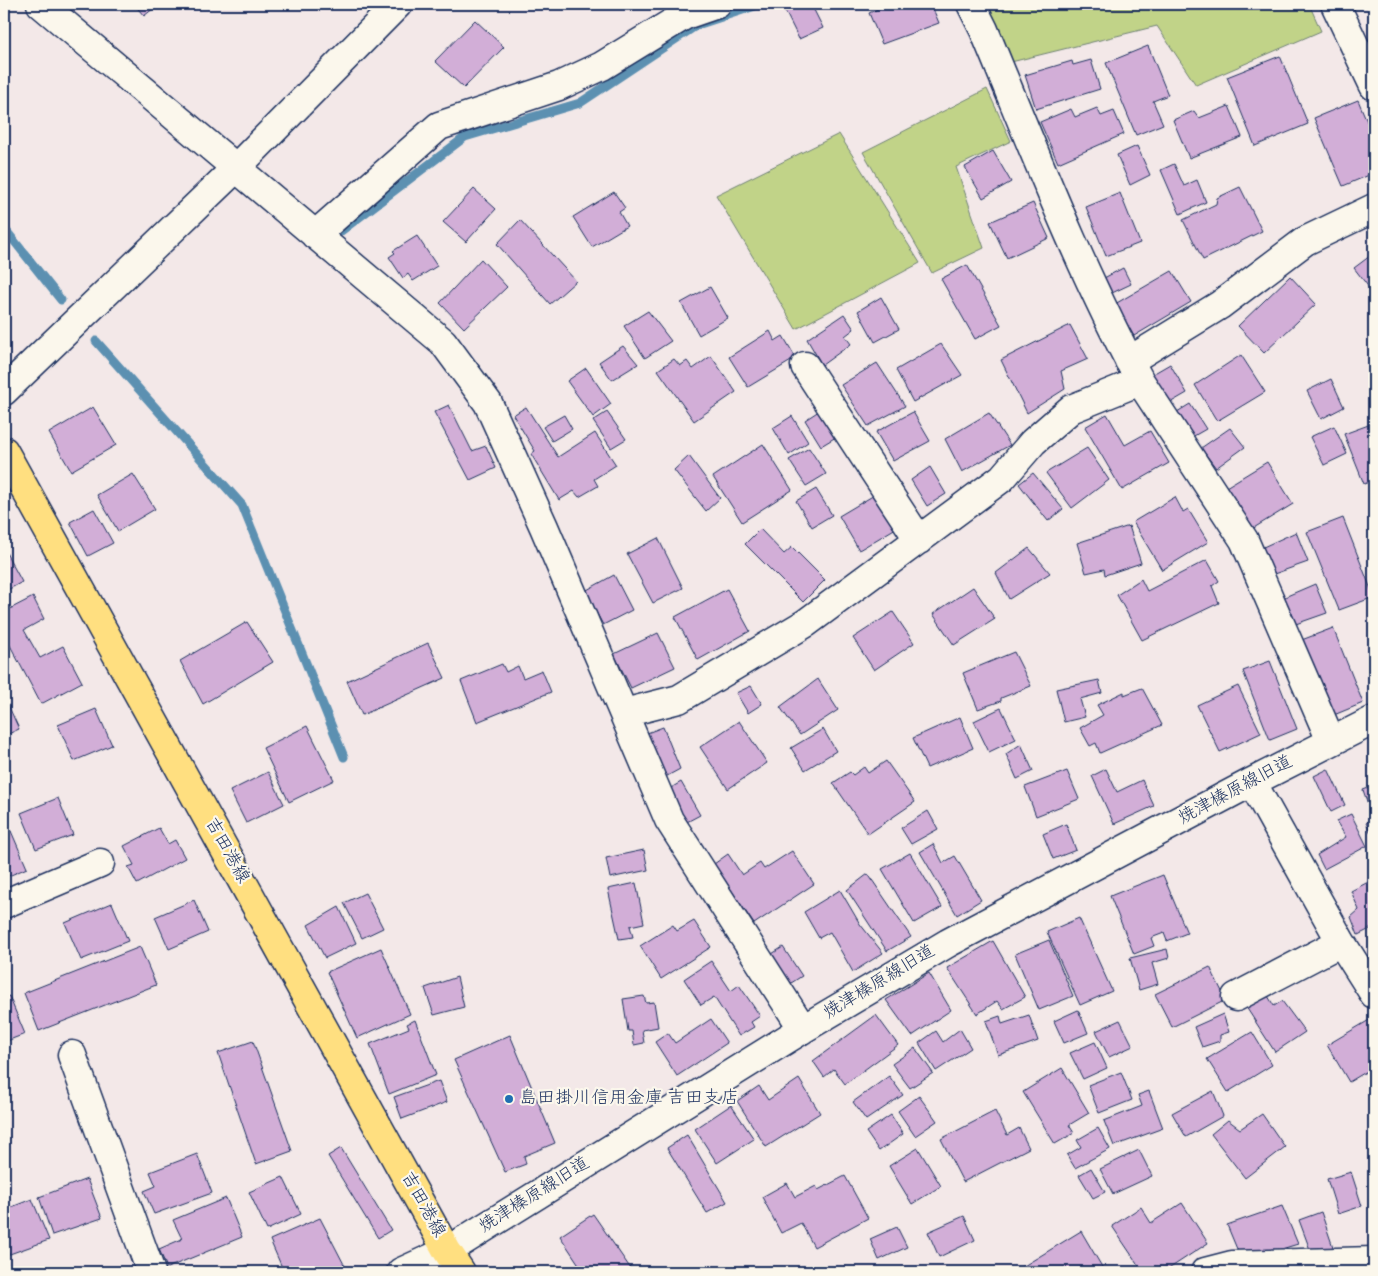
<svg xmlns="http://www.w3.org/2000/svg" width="1378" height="1276" font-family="Dekko,'Klee One',sans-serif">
  <rect width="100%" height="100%" fill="#f3e8e8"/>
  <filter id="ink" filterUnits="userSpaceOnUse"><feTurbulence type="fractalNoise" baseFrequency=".02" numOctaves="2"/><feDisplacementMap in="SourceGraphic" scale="10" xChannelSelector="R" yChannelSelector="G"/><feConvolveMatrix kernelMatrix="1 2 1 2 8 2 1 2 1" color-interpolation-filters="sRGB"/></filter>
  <g filter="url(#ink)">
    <!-- green -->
    <path fill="#c1d388" stroke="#6e8173" d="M980,4H1309L1321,31L1196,85L1157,26L1011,62Z
      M987,89L1011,141L956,167L984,248L932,273L863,152Z
      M839,134L920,263L796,329L716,195Z"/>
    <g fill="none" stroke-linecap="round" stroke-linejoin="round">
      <!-- stream -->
      <path stroke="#5c90b1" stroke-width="9" d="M4,228L61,300
        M328,241L465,137L580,103L697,25L761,4
        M96,341L242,505L344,757"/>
    </g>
    <!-- building -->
    <path fill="#d2aed7" stroke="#1b2f5e" d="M134,4H159L144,16Z
      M801,4H811L823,28L799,39L785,11Z
      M889,4H931L939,23L882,44L869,13Z
      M475,20L504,47L464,88L435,61Z
      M1148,46L1168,95L1153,101L1163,124L1136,135L1106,63Z
      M1280,56L1308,124L1255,146L1227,77Z
      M1091,60L1100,89L1036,109L1025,75L1072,61L1073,65Z
      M1358,100L1374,138V173L1343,186L1314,118Z
      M1229,106L1242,137L1189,158L1173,120L1194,111L1199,118Z
      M1097,108L1101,116L1114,111L1124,134L1058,163L1040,122L1071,109L1075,117Z
      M1137,146L1150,175L1130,185L1117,155Z
      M993,151L1011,182L983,198L965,167Z
      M1174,164L1184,186L1197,180L1206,202L1180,214L1161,170Z
      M1240,187L1262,231L1203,260L1183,220L1216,204L1217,198Z
      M474,189L496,209L466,242L443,222Z
      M614,192L625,208L619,212L627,226L592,247L573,217Z
      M1120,193L1140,243L1106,256L1086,207Z
      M1033,203L1049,238L1007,258L990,222Z
      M520,220L576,281L550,304L497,244Z
      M417,236L437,266L413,281L408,274L403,278L389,257L395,253L393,251Z
      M1374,253V294L1354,268Z
      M481,259L507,287L464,328L440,303Z
      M967,265L1001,325L975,339L941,279Z
      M1123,268L1131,284L1112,293L1104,278Z
      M1172,271L1191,302L1134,336L1115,304Z
      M1290,276L1316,304L1264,353L1238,326Z
      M710,287L728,318L699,335L681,303Z
      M881,297L899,329L875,342L858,311Z
      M648,311L671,341L645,358L624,326Z
      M844,314L854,329L845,336L851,344L822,365L807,339Z
      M1070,325L1088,359L1061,371L1065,389L1027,413L1001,360Z
      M770,331L775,341L783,336L796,358L748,387L729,357Z
      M941,344L962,375L913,402L896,370Z
      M623,346L638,364L612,380L599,362Z
      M1241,355L1265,392L1217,421L1195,385Z
      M711,356L736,392L694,421L658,370L674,359L680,366L687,361L693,369Z
      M877,363L905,406L868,426L841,385Z
      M1170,364L1187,393L1168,404L1151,375Z
      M586,368L611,404L593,417L567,381Z
      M1331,379L1344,407L1321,419L1307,391Z
      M1190,404L1206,429L1192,437L1177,412Z
      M449,405L472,451L486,446L496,468L470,480L434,412Z
      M93,407L116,445L71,471L49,433Z
      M526,407L558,457L595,433L616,465L594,479L598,486L579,497L574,491L559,500L531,454L535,451L513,415Z
      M825,407L841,434L821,446L805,420Z
      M607,412L626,439L611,448L593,421Z
      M913,412L930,441L893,461L876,432Z
      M989,413L1010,445L962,472L945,439Z
      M1107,414L1125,445L1150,431L1169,463L1122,490L1085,427Z
      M564,415L572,429L552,441L543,427Z
      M792,416L808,442L789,455L773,428Z
      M1374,423V480L1364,484L1344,434Z
      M1334,426L1347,454L1324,465L1310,437Z
      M1230,428L1245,447L1216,468L1201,448Z
      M763,444L792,490L742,522L713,477Z
      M809,448L826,474L806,486L789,460Z
      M1087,448L1109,480L1072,508L1046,473Z
      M689,456L720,498L706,511L674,470Z
      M1267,462L1293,504L1252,529L1226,487Z
      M930,467L946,494L927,506L911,480Z
      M1033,473L1063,509L1048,521L1019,484Z
      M133,474L155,509L118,531L97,495Z
      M816,489L832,515L812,527L796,501Z
      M876,494L896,528L859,550L839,516Z
      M1175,497L1183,512L1188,509L1208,542L1162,570L1133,522Z
      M94,509L113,543L88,556L70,522Z
      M1343,518L1374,597L1339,610L1307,532Z
      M1129,526L1141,563L1105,575L1104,569L1086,573L1077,543Z
      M760,529L784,554L792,547L825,580L803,602L745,544Z
      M1296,532L1308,562L1271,575L1261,548Z
      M658,538L683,588L653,603L627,554Z
      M1029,548L1050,573L1009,599L996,573Z
      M4,549L22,582L4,592Z
      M1207,560L1219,581L1212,586L1219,603L1142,640L1117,595L1141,579L1147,591Z
      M614,575L632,610L603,625L585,591Z
      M1315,584L1327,613L1290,626L1280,599Z
      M973,587L995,619L954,645L933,614Z
      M727,589L750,631L698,660L675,617Z
      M33,597L44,619L24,630L40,658L63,646L82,682L41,704L4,634V612Z
      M893,612L914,643L874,670L853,638Z
      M247,622L273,662L203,704L180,661Z
      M1333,628L1363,703L1329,717L1299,641Z
      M658,633L675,667L631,688L614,654Z
      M428,643L445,678L362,715L347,681Z
      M1014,652L1031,686L1001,698V701L978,709L963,673Z
      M1270,661L1297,729L1270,740L1243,671Z
      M502,664L506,672L518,666L523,678L542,670L551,692L477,722L461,681Z
      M818,679L838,710L800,735L780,707Z
      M1099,680L1102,693L1080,699L1085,717L1064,722L1056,689Z
      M751,686L762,704L748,713L736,693Z
      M1238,686L1261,733L1220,752L1197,705Z
      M1142,688L1162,725L1100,753L1096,743L1090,746L1080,728L1103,715L1097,705L1124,692V695Z
      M4,696L19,729L4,736Z
      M1001,708L1016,739L989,752L974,721Z
      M96,709L112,745L74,761L58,725Z
      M960,717L973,748L927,768L913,738Z
      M739,721L767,763L728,789L700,747Z
      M307,726L334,780L289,802L263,748Z
      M663,727L680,769L658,781L639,736Z
      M823,729L836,751L805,770L791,748Z
      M1021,744L1033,771L1017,779L1006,754Z
      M886,761L915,802L868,834L833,783L850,772L853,775L864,767L868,773Z
      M1106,769L1117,792L1142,780L1154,806L1114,824L1092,776Z
      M1328,769L1345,805L1331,812L1314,776Z
      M1067,771L1079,799L1036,816L1025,787Z
      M268,772L284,804L246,823L230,791Z
      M681,782L700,815L683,824L664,792Z
      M1374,786V805L1369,807L1363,790Z
      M58,798L73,835L36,849L21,813Z
      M928,811L938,829L911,844L901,828Z
      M1351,814L1367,846L1324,869L1317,855L1346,837L1336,821Z
      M1374,818V839L1366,823Z
      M1066,824L1076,850L1053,859L1043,834Z
      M159,828L168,844L175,840L185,858L137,884L128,867L134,865L124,846Z
      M11,831L27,868L4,878V834Z
      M933,844L943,863L955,856L981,900L957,915L920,852Z
      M644,850L648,870L610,878L606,858Z
      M792,851L814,884L754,924L714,864L728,854L742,875L760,863L764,869Z
      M910,853L942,907L914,923L882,869Z
      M868,874L911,937L887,951L847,890Z
      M1163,875L1187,933L1167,941L1164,933L1151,938L1154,946L1134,954L1110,896Z
      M1374,879V927L1358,935L1351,917L1359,910L1351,891Z
      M636,883L644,923L630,926L633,937L619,939L608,889Z
      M840,890L860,924L883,953L853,972L830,932L819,938L804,912Z
      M365,893L383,928L362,938L344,903Z
      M194,900L208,932L169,949L155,917Z
      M112,903L128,941L81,960L65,923Z
      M339,907L356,943L325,958L308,925Z
      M1079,918L1112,991L1080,1005L1047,932Z
      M694,921L711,947L661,979L640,946L673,925L677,931Z
      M1049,940L1073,996L1039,1010L1015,954Z
      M993,941L1025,997L1003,1009L997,1001L977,1014L947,968Z
      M140,947L156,985L39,1031L24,993Z
      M783,947L802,976L785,987L767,957Z
      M381,948L410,1014L357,1038L327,972Z
      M1167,949L1169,958L1152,963L1158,984L1139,990L1130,958Z
      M711,961L731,991L739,985L760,1016L751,1022L754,1027L739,1036L714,997L701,1005L684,979Z
      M1210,967L1226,1000L1172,1027L1155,994Z
      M929,973L951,1010L912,1036L886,1000Z
      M457,977L464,1007L434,1015L425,988Z
      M9,996L25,1034L4,1042V998Z
      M644,996L646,1003L654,1002L658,1027L642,1030L644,1043L634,1045L632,1031H628L623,999Z
      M1268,996L1274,1006L1282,1001L1305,1032L1275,1052L1246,1007Z
      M1078,1010L1088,1033L1064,1043L1054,1021Z
      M1223,1014L1229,1032L1220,1035V1041L1202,1047L1194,1027Z
      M876,1015L898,1045L845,1084L834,1069L824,1077L813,1061Z
      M1029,1015L1038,1041L998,1055L986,1021L1000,1016L1002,1024Z
      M711,1019L727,1043L677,1076L655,1042L668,1033L675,1043Z
      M1371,1019L1374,1024V1067L1349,1082L1327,1045Z
      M415,1020L436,1075L389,1094L370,1044L409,1028L407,1024Z
      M1120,1020L1133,1046L1109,1057L1096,1031Z
      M960,1029L971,1048L936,1071L919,1043L936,1031L943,1042Z
      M1252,1032L1272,1065L1228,1092L1207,1059Z
      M510,1035L555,1143L524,1156L526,1164L505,1172L454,1060Z
      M253,1041L292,1151L256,1164L218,1053Z
      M1095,1042L1107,1068L1083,1079L1070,1053Z
      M915,1048L933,1073L910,1088L892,1064Z
      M1062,1068L1089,1113L1069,1125L1074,1133L1055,1144L1023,1092Z
      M1121,1072L1132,1100L1099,1113L1088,1085Z
      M889,1076L903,1095L866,1120L853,1102Z
      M799,1079L820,1113L766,1147L737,1101L759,1086L768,1100Z
      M439,1081L447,1102L402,1119L394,1097Z
      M1149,1091L1163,1128L1114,1146L1104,1121L1142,1106L1138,1095Z
      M1213,1091L1223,1116L1186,1137L1172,1113Z
      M919,1096L937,1121L915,1136L898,1111Z
      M731,1105L754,1139L717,1163L695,1129Z
      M995,1111L1007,1135L1019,1128L1029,1148L963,1182L941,1139Z
      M1262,1114L1285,1147L1245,1178L1211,1134L1228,1120L1240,1129Z
      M891,1115L903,1134L879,1151L866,1132Z
      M1098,1128L1110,1149L1075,1168L1067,1155L1081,1147L1077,1140Z
      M687,1135L727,1202L707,1213L667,1148Z
      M341,1148L391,1230L378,1238L328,1156Z
      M918,1148L941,1186L912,1204L889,1166Z
      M1139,1150L1152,1176L1113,1194L1100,1169Z
      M197,1154L212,1193L154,1214L144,1191L156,1186L150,1172Z
      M1091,1168L1105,1192L1093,1198L1079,1175Z
      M1351,1172L1362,1206L1338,1214L1327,1179Z
      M845,1176L868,1218L814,1247L801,1223L781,1233L762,1197L787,1183L795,1197L816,1186L818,1190Z
      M283,1177L301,1214L267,1230L249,1192Z
      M87,1179L102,1218L52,1235L39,1197Z
      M226,1198L242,1237L167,1268L159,1249L182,1239L173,1220Z
      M32,1199L49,1240L4,1256V1210Z
      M1182,1203L1208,1243L1164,1272H1143L1112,1226L1141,1207L1151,1223Z
      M1282,1206L1298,1244L1242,1261L1227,1225Z
      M1321,1212L1333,1247L1312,1255L1299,1220Z
      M593,1214L633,1272H584L560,1236Z
      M964,1216L975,1240L939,1257L928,1232Z
      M320,1218L348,1272H284L270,1240Z
      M897,1227L907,1247L879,1260L870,1239Z
      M1081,1231L1105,1272H1014Z
      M248,1265L251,1272H232Z"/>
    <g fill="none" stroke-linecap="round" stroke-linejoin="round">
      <defs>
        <path id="minor" d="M41,4L443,342L488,403L544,527L669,820L803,1029
          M971,4L984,30C1033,148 1079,268 1140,381L1244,540L1331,741
          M1335,4L1374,86
          M315,235L439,126L559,86L602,66L685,15L717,4
          M1129,361L1220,305L1305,241L1374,208
          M805,366L919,540
          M4,391L236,168L398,4
          M624,713L679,699L806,623L1002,478L1033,442L1071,409L1140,381
          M1252,782L1341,942L1374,994
          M4,904L100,863
          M1236,997L1341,942
          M72,1055L151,1272
          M401,1272L447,1251L803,1029L948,943L1252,782L1374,720
          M1205,1272L1232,1265L1374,1261"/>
        <path id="major" d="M4,451L447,1251L461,1272"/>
      </defs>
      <!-- minor casing -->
      <use href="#minor" stroke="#1b2f5e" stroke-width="31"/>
      <!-- major casing -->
      <use href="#major" stroke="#1b2f5e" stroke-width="31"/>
      <!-- minor -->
      <use href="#minor" stroke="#fbf7ec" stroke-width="28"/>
      <!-- major -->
      <use href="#major" stroke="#ffdf80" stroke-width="28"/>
    </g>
  </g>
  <!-- markers -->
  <circle fill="#1f6fb2" stroke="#fbf7ec" stroke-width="2" cx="509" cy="1099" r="5"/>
  <g text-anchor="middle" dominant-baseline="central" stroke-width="4.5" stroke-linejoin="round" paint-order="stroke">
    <!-- street labels -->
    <g font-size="18" fill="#1b2f5e" stroke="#fbf7ec">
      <text transform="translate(1236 791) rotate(-28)">焼津榛原線旧道</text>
      <text transform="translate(226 851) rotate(61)">吉田港線</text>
      <text transform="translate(880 983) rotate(-31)">焼津榛原線旧道</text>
      <text transform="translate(535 1196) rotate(-32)">焼津榛原線旧道</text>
      <text transform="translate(422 1205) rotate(61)">吉田港線</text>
    </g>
    <!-- poi labels -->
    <g font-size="18" fill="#1b2f5e" stroke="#fbf7ec" text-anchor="start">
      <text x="519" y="1099">島田掛川信用金庫 吉田支店</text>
    </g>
  </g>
  <!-- margin -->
  <rect width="1378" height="1276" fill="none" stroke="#fbf7ec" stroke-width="20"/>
  <rect x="10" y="10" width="1358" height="1256" fill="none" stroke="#1b2f5e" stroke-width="2" filter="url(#ink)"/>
</svg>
